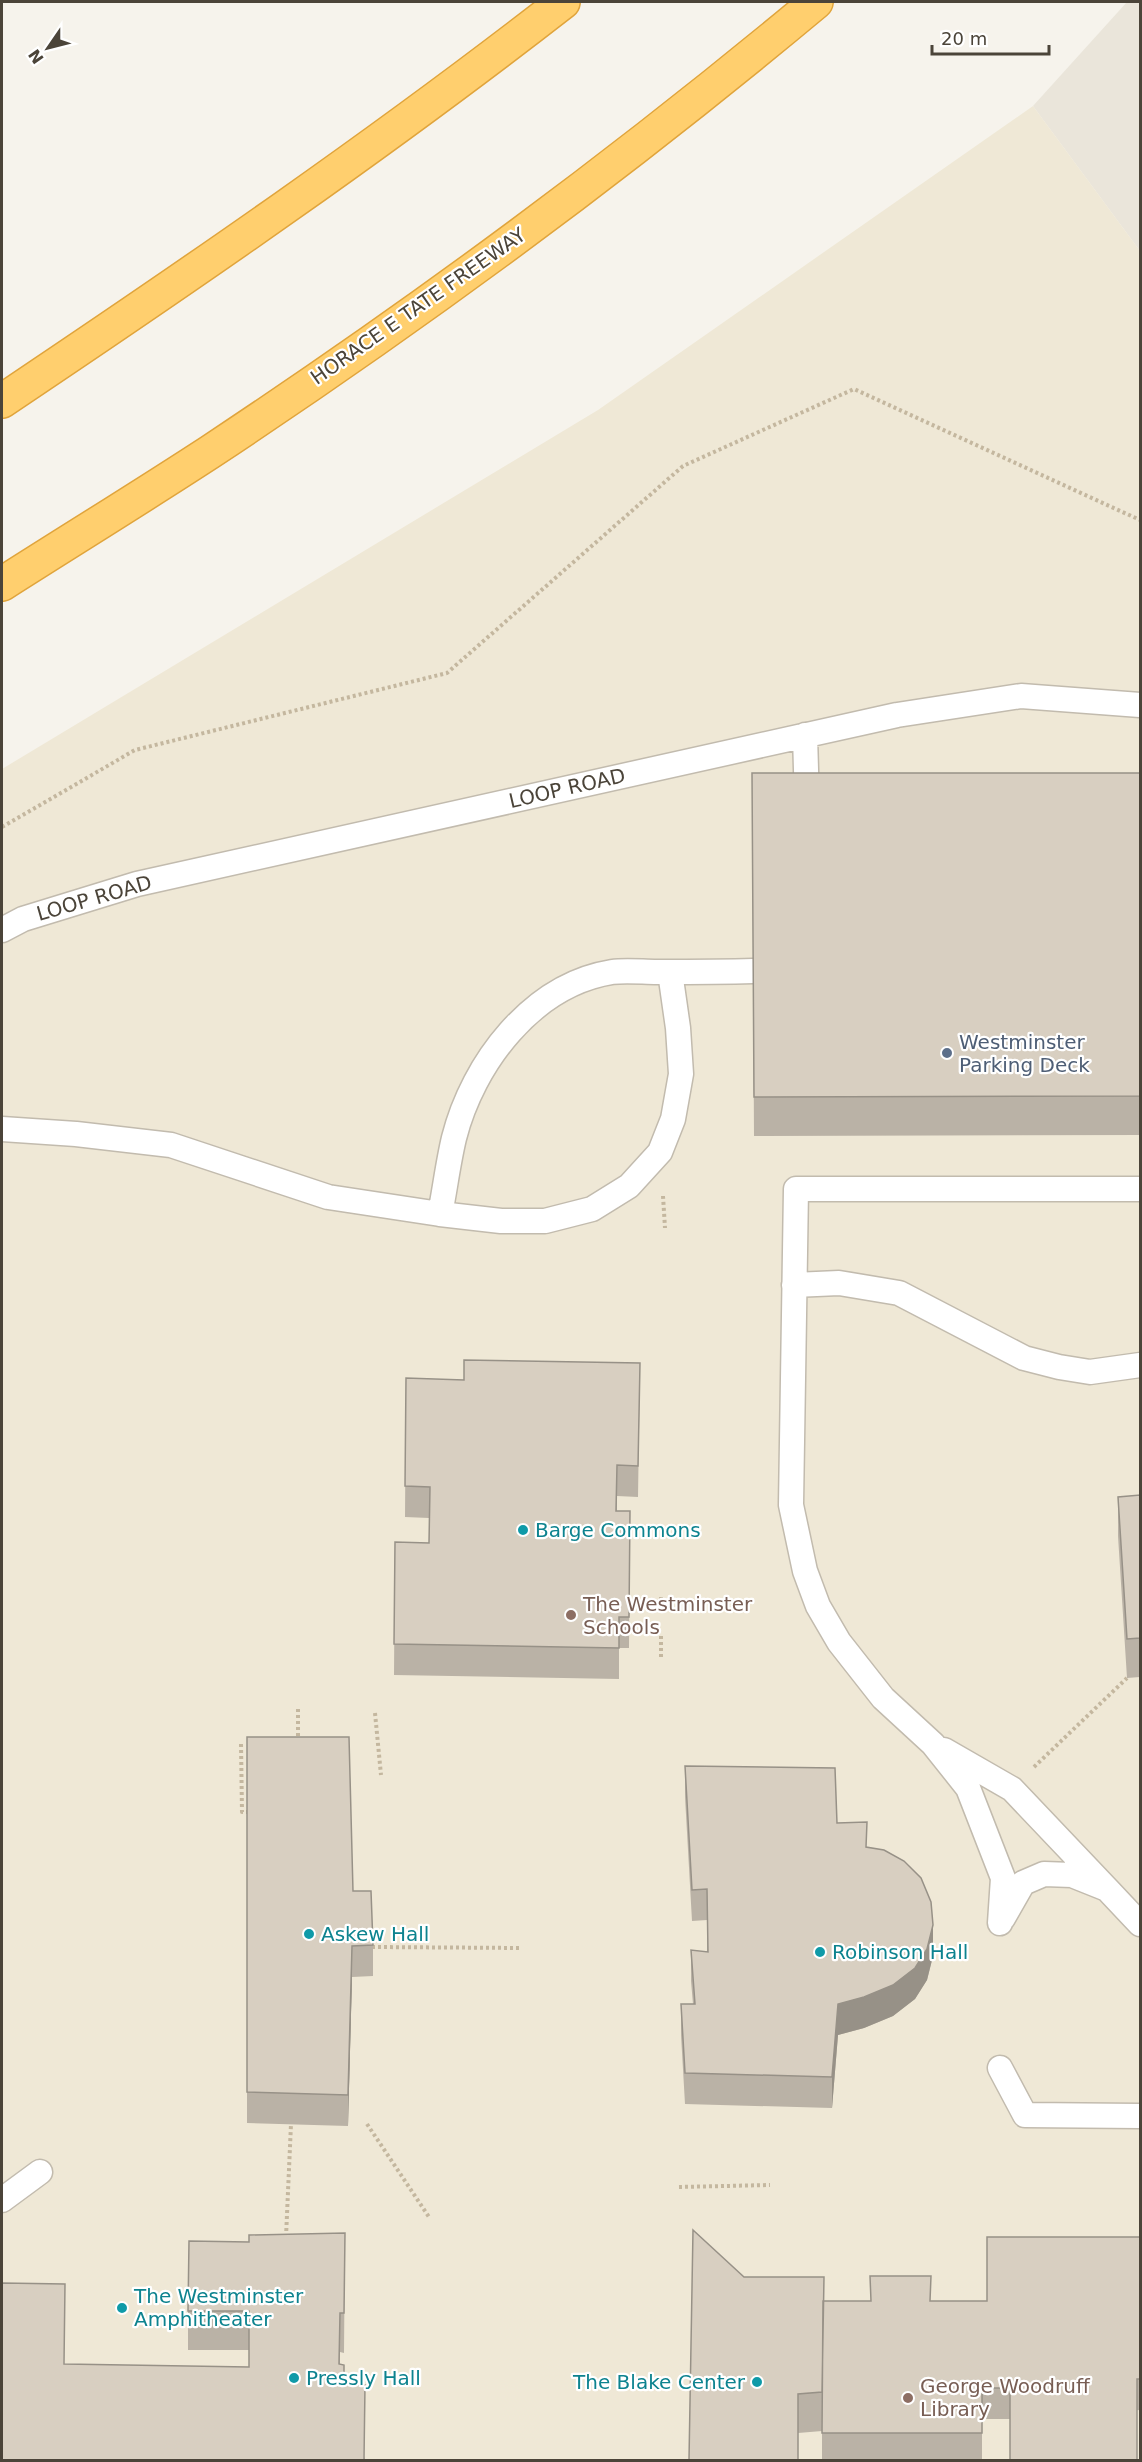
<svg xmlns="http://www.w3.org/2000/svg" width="1142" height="2462" font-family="'DejaVu Sans',sans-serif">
  <rect width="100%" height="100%" fill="#f6f3ec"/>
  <!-- residential -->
  <path fill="#eae5da" d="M1127,2H1140V251L1033,106Z"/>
  <!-- education -->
  <path fill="#efe8d6" d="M1033,106L1140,251V2460H2V769L598,410Z"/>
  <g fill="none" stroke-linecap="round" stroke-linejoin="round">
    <defs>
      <path id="lane" d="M805,735L807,804
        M2,930L23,919L137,884L897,715L1021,696L1140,705
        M670,972L678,1028L681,1074L673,1119L660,1152L629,1186L592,1209L545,1221H501L440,1214C445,1189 448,1163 454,1138C473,1063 532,985 612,972C626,970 643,972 657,972C689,972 721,972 753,971
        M2,1129L76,1134L171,1145L328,1197L440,1214
        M794,1285L839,1283L899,1293L1024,1358L1059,1367L1090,1372L1140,1365
        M944,1750L1012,1789L1107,1889
        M1003,1918L1023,1883L1044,1874L1072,1875L1107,1889L1140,1924
        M1000,1923L1003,1878L968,1788L933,1744L883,1698L839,1642L818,1606L805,1571L791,1505L796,1189H1140
        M1000,2068L1025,2115L1140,2116
        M2,2200L40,2172"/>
      <path id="highway" d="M2,401C193,273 382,143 563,2
        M2,584C71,540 141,497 210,452C420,313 623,163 816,2"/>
    </defs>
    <!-- lane casing -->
    <use href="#lane" stroke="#c2bbae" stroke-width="27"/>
    <!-- highway casing -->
    <use href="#highway" stroke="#e0a43c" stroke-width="36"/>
    <!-- path -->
    <path stroke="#c4b79f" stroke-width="4" stroke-dasharray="3 3" stroke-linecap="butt" d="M2,827L135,750L447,673L683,466L854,389L1140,520
      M663,1196L665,1228
      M661,1597V1613
      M661,1636V1658
      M298,1709V1741
      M375,1713L381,1775
      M241,1744L242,1812H248
      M1034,1767L1127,1678
      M372,1947L521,1948
      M367,2124L429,2217
      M679,2187L770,2185
      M286,2237L291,2124"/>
    <!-- lane -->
    <use href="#lane" stroke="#fff" stroke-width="24"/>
    <!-- highway -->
    <use href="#highway" stroke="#ffcf6e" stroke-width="33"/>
  </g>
  <!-- wall -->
  <path fill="#bab2a6" d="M752,773H1140V1135L754,1136Z
    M640,1363L638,1497L617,1496V1511H630L629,1648H619V1679L394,1675L395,1542L429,1543V1518L405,1517L406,1378L464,1380Z
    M1140,1495V1677L1127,1678L1118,1536V1497Z
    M247,1737L353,1891L373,1945V1976L352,1977L348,2126L247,2123Z
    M685,1766L837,1823L867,1847L933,1956L927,1980L915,1999L893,2016L864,2028L838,2035L832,2108L685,2104L681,2035V2004H693L691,1981V1950L707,1952V1920L692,1921L685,1797Z
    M345,2233L344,2353L340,2352V2364L365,2460L249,2367V2350H188V2311L249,2242Z
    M1140,2237V2410L1010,2419H982V2460H822V2431L798,2433L744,2277L824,2301H987Z"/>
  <!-- shaded-wall -->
  <path fill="#979187" d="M933,1925V1956L927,1980L915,1999L893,2016L864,2028L838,2035L832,2108V2077L838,2004Z
    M352,1946V1977L348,2126V2095Z"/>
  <!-- building -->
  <path fill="#d8cfc1" stroke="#979187" stroke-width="1.5" d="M752,773H1140V1096L754,1097Z
    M464,1360L640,1363L638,1466L617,1465L616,1511H630L629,1617H619V1648L394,1644L395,1542L429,1543L430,1487L405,1486L406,1378L464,1380Z
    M1140,1495V1638L1127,1639L1118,1497Z
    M247,1737H349L353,1891H371L373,1945L352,1946L348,2095L247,2092Z
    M685,1766L835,1768L837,1823L867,1822L866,1847L884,1850L904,1861L921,1878L931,1902L933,1925L927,1949L915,1968L893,1985L864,1997L838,2004L832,2077L685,2073L681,2004H695L691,1950L708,1952L707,1889L692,1890Z
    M693,2230L744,2277H824L822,2392L798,2394V2460H689Z
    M345,2233L344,2313H340L339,2364L344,2365V2385H365L364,2460H2V2283L65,2284L64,2364L249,2367V2311H188L189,2241L249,2242V2235Z
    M987,2237H1140V2379H1137V2460H1010V2388H982V2433H822L823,2301H871L870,2276H931L930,2301H987Z"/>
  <!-- markers -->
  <circle fill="#5c6f8a" stroke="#fff" stroke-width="2" cx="947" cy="1053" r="6"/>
  <g fill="#0f9aa8" stroke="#fff" stroke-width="2">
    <circle cx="523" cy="1530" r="6"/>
    <circle cx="309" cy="1934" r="6"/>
    <circle cx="820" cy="1952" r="6"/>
    <circle cx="122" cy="2308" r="6"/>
    <circle cx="294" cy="2378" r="6"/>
    <circle cx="757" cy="2382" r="6"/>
  </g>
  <g fill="#8d6e63" stroke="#fff" stroke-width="2">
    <circle cx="571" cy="1615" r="6"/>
    <circle cx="908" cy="2398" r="6"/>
  </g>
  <g text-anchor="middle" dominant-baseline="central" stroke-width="4.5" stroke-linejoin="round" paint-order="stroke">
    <!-- street labels -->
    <g font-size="20" fill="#4b4439" stroke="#fff">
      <text transform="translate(418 306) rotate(-35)">HORACE E TATE FREEWAY</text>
      <text transform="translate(567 788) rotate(-13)">LOOP ROAD</text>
      <text transform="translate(94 898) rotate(-16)">LOOP ROAD</text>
    </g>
    <!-- service labels -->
    <g font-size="20" fill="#4e5e75" stroke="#fff" text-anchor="start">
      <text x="959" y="1042">Westminster<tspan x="959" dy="23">Parking Deck</tspan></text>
    </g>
    <!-- culture labels -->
    <g font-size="20" fill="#0d838f" stroke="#fff" text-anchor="start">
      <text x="535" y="1530">Barge Commons</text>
      <text x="321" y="1934">Askew Hall</text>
      <text x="832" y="1952">Robinson Hall</text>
      <text x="134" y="2296">The Westminster<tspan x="134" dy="23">Amphitheater</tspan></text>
      <text x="306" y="2378">Pressly Hall</text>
      <text x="745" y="2382" text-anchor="end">The Blake Center</text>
    </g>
    <!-- education labels -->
    <g font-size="20" fill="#785e54" stroke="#fff" text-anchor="start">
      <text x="583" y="1604">The Westminster<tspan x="583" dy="23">Schools</tspan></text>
      <text x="920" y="2386">George Woodruff<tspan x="920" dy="23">Library</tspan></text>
    </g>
  </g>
  <!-- border -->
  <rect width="1142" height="2462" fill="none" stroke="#4b4439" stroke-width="6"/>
  <!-- north arrow -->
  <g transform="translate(48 48) rotate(235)" stroke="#ffffff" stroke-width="4.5" paint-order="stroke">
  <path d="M0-4.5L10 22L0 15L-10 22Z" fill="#4b4439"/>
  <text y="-9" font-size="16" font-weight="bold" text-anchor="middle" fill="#4b4439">N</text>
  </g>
  <!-- scale -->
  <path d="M932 45v9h117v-9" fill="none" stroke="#4b4439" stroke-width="3"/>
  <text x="941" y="45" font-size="18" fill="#4b4439" stroke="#ffffff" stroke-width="4.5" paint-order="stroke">20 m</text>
</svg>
